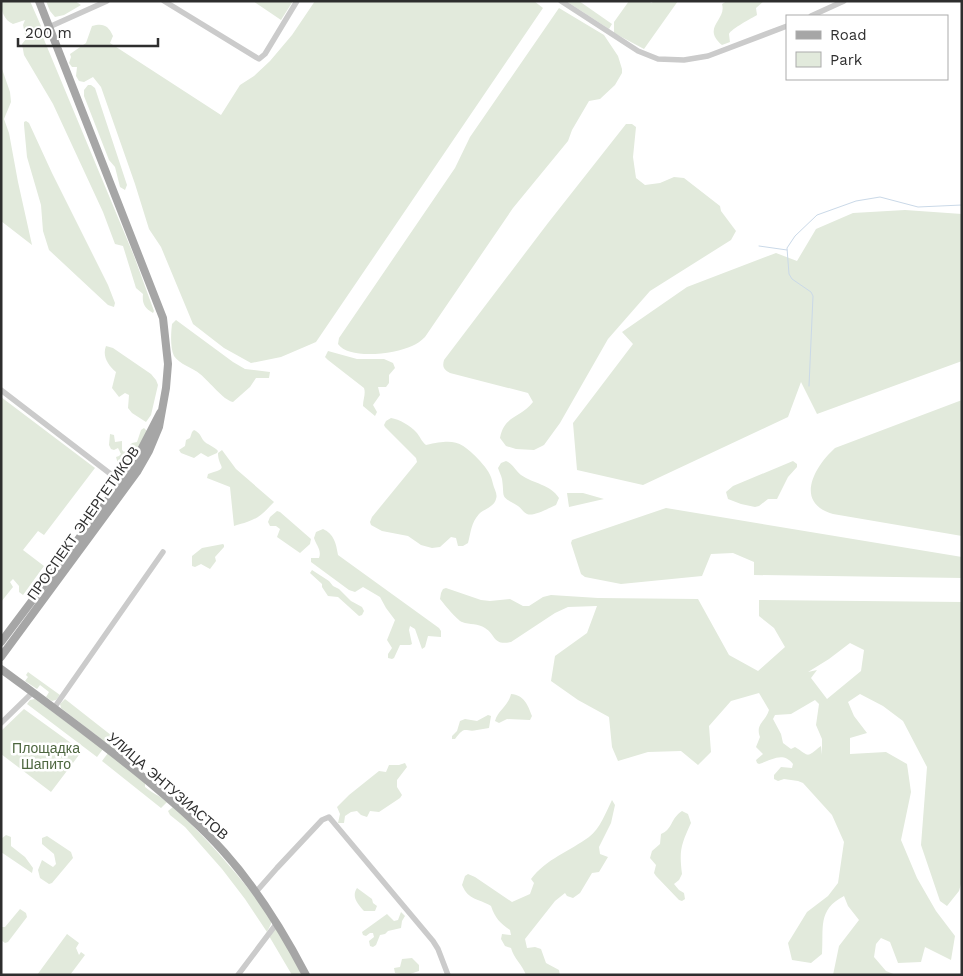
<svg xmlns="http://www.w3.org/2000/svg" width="963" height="976" font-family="'Work Sans',sans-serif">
  <rect width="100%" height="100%" fill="#fff"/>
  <!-- green -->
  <path fill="#e2eadc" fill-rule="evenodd" d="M1,1H30L41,26L40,30L134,256L154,311L153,313C144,308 142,303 143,294L136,288L123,246L115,244L103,212L53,104L24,55L22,44L26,39L23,25L25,20L13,24C4,20 1,11 1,1Z
    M46,1H75L81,5L64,15L55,17L50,11Z
    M253,1H293L281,20Z
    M315,1H534L543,8L316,342L281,357L251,363L224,348L193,324L161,247L149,229L135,184L101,87L93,77L84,82L79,81L76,76L77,67H72L69,63L71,57L70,54L86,43L92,26C103,23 108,25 113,36L110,43L221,115L240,85L254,76L270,61L292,35Z
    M566,1H579L612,24L609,29Z
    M629,1H647L652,3L653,1H678L644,49L614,33V22Z
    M727,1H764L756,8L757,15C752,18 731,29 729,34C729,34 730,42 730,42L722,45C701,27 727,20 722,4Z
    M559,8L604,35L618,56L622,69V73L615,85L600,99L589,101L572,130L568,141L513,208L425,337C421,341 417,344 412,346C395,354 349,360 338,344L339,338L455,168L470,137Z
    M1,66L10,92L11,102L4,119L9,133L18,182L32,245L1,221Z
    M88,85H91L95,88L127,185L125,190L120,187L115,167L109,160L84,96V90Z
    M26,121L29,123L52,173L108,285L115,303L114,307L108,305L49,250L43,231L41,205L27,157L24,125V122Z
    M626,124H632L636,127L633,157L636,178L645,185L660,183L674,177L684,178L720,206L721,211L736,231L731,240L650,291L608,339L560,423L544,445L534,450L516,449L506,446L500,438C504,415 521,418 533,402L528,393L450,373C444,370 442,367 444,360L548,223Z
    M905,210L962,214V361L817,414L801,382L788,417L643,485L577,470L573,423L633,344L622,332L687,287L776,253L797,261L816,229L853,213Z
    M176,320L233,362L245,369L270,372L269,378H256L250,387L233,402C223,400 210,382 200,374C193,368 179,364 174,356C170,348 171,333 172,324Z
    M106,346L113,348L151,374L156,380L158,385L151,415L146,422L132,413L128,408L129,395L125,393L119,397L112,388L116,372C108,365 102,356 106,346Z
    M328,351L357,359H384L393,363L395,368L389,375V383L386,387H378L380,395L373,405L377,412L375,416L363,406C363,399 366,394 364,388L328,360L325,357Z
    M1,397L95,468L44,535L38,531L23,550L44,566L23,595L19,592V586L13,579L10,582L13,587L1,602Z
    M962,400V536L833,514C794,503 814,467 835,448Z
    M391,418C399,419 411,426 416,432C420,436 421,441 426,445C454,439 460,440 480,461C487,469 491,474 493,484C494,489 498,494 496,499C494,507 484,509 479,514C471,523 471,532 468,543L463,546H458L456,538L451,537L440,547L432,548L421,545L408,536L382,531L371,525L370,522L372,517L417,462L416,458L385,427L384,425L386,421Z
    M144,428L147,431C142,443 134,454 129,465L118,464L116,457L119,456L121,454L118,448L114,450L111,449L109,445L110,434L114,435L115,442L122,441V450L124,452L132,443L137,442L141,430Z
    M194,430C200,433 200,435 203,440C207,445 214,446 218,451L217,453L208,457L201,453L194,458L181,453L179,450L185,446L186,440L190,438L192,432Z
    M222,450L236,469L274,502C259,518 256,520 234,526L230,487L207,478L208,474C231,467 218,469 218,453Z
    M506,461C513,464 515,470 521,475C534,484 550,484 559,498L556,505C549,508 533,517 527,514C523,512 521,508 518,506C499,495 505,499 502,479C501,475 499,471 498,468L501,463Z
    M793,461L797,464V467L788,477L777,499H768L759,506L755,507L741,504L728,499L726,492L733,486Z
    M567,493H583L604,499L569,507Z
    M666,508L962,557V578L754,575V562L733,553L711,554L702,576L621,584L585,577L581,574L571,543L572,540Z
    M277,511L280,512L311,539L310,544L300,553L277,537L280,529L276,526H270L268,522L270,517Z
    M323,529C334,534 336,543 338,555L439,628L441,631V637L428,636L425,647L422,649L415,629L410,626L409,630L412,644L410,645H400L394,658L392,659L388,658V654L392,648L387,640L395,620L386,608L380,597L363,587L355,592L349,590L311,562V558H319C322,550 316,545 314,538L316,532Z
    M223,544L224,545V547L215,557L216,561L210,569L201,564L195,567L192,566V556L202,548Z
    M312,570L329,581L333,586L339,589L351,601L362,607L364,611L362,615L359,616L338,597L328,596L322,587V584L310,573Z
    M446,588L481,600L490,601L510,599L523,606H529L543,597L551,595L598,598L698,599L729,655L758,671L785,647L774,628L759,616V600L962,602V880L959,891L947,906L940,901L921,845L927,767L903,721L883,706L860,694L848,702L854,716L867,733L850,738V754L886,752L907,764L911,792L901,840L917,878L936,911L955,936L951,960L925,947L921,962L898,963L890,942L881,938L876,944L874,957L886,971L896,975H833L839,946L859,920L848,906L844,896C817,910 824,928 822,954L811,963L792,960L788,943L807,912L828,896L838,883L844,842L832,815L803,783L798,781L784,779L778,781L774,779V775L781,767L792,768L793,764C783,751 772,760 759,764L757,763L756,760L763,754L756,747L760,737C755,724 766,721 769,710L759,693L731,701L709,726L711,752L698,765L681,751L648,752L618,761L612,747L609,717L578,700L551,681L555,656L587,633L597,606L568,607L555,613L511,642C493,646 496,635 485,628C478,623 470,625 462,622C457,620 444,604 440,599L441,593L443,589ZM850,643L864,650L861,671L827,699L811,678L817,670L808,672L829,659ZM815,700L819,704L816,725L822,739V755L821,746C805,758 811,757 795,747L791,749L783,743L781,734L773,719L775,715L791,714Z
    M28,672L60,695L56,700L52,701L46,697L49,692L40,685L37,689L25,681L28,677L26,675Z
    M511,694C524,695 528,705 532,716L530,720L507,719L499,723L495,721C498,710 508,707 511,694Z
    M35,699L103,749L97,757L27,704L30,700Z
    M65,699L130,750L126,755H122L61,708L60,704Z
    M24,709L82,751L51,792L1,754V731Z
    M488,715L491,716L489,728C485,729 481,729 477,730C465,733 466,724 455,739H452V736L457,731L460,721L465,719L477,721Z
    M108,753L145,783V787C153,794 159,795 167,802L161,808L102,761Z
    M405,763L407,767L397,780V787L402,795L400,798L379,812L370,811L367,817L361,815L357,811L351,812L345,816L344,823H338L340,814L337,807L349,795L379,771L386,772L389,765H399Z
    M612,800L615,805L611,823L599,847L600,854L608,857L599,872L592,873L580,893L573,898L567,896L565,893L555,901L525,939L527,948L535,947L541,949L546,963L559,970L560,975H526C522,964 514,959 511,948L505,946L501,939L502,934L511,935L510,930C500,923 495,918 491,906C478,898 469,901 462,885L465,876L468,874L475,877L512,902L530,894L534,883L531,879C546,859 570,851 589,837C600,829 606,812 612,800Z
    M173,807C210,841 241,878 271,918V924L267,932L245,899L222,869L185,827L170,815L168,811Z
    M682,811L688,814L691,823C681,845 679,850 682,874L679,880L674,884L679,890L684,893L685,899L682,901L679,900L656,876L654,873L656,865L650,858L652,851L660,844L661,834C673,829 670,819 682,811Z
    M6,835L11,837V846L25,857L33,868L32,873L1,852V839Z
    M47,836L71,852L73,858L52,883L49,884L40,878L38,870L42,860L53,867L56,864L54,854L42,844V838Z
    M357,888L372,899L373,903L377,906L375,911H364C358,904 351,897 357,888Z
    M20,909L26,913L27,917L8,942L5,943L1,940V927H5Z
    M401,912L405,916L402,921L401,928L388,931L385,934L380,935L376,945L373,947L370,946L369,941L374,937L373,933H370L366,936L363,935L362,932L387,914L394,921L398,920Z
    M277,927L302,975H292L269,936Z
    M67,934L79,943L76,948L79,955L81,952L85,955L70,975H37Z
    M412,958L419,965V971L407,975L395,973L394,968L400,967L402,959Z"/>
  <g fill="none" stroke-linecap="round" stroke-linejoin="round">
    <!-- stream -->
    <path stroke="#cad9e8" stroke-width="1" d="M759,246L787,250
      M809,386L813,296L811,292L792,279L789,274L787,248L795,236L817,215L856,201L880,197L918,207L962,205"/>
    <!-- minor -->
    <path stroke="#cbcbcb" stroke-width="5.5" d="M164,1L259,59L265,54L297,1
      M561,1L638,51L658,59L684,60L708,56L787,26
      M811,16L844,1
      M49,27L107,1
      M1,390L121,482
      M54,708L163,552
      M1,723L33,692
      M256,892L277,868L322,820L329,817L433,941L438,949L448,975
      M238,975L277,923"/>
    <!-- major -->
    <path stroke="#a6a6a6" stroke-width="8" d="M1,642L131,469L160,413
      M1,657L137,472L149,451L159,427L166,388L168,364L163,318L39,1
      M1,669C51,706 101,742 149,782C175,804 201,826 224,852C257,889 283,931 306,975"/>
  </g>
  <g text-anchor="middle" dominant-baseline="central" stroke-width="5" stroke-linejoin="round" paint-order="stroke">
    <!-- street labels -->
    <g font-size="14" fill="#2e2e2e" stroke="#fff">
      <text transform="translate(83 523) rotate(-55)">ПРОСПЕКТ ЭНЕРГЕТИКОВ</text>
      <text transform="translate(168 786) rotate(41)">УЛИЦА ЭНТУЗИАСТОВ</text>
    </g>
    <!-- park labels -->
    <g font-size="14" fill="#4d663f" stroke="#fff">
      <text x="46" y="748">Площадка<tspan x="46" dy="16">Шапито</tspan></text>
    </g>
  </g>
  <!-- border -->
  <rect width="963" height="976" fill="none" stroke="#2e2e2e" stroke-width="5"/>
  <!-- legend -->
  <rect x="786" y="15" width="162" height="65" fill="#ffffff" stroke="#ababab"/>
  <rect x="796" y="31" width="25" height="8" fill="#a6a6a6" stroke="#ababab"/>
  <text x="830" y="40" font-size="15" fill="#2e2e2e">Road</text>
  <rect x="796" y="52" width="25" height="15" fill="#e2eadc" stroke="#ababab"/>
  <text x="830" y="65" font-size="15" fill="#2e2e2e">Park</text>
  <!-- scale -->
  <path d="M18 38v8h140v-8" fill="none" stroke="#2e2e2e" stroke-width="2.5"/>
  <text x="25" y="38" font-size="15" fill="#2e2e2e" stroke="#ffffff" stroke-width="4" paint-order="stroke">200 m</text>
</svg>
